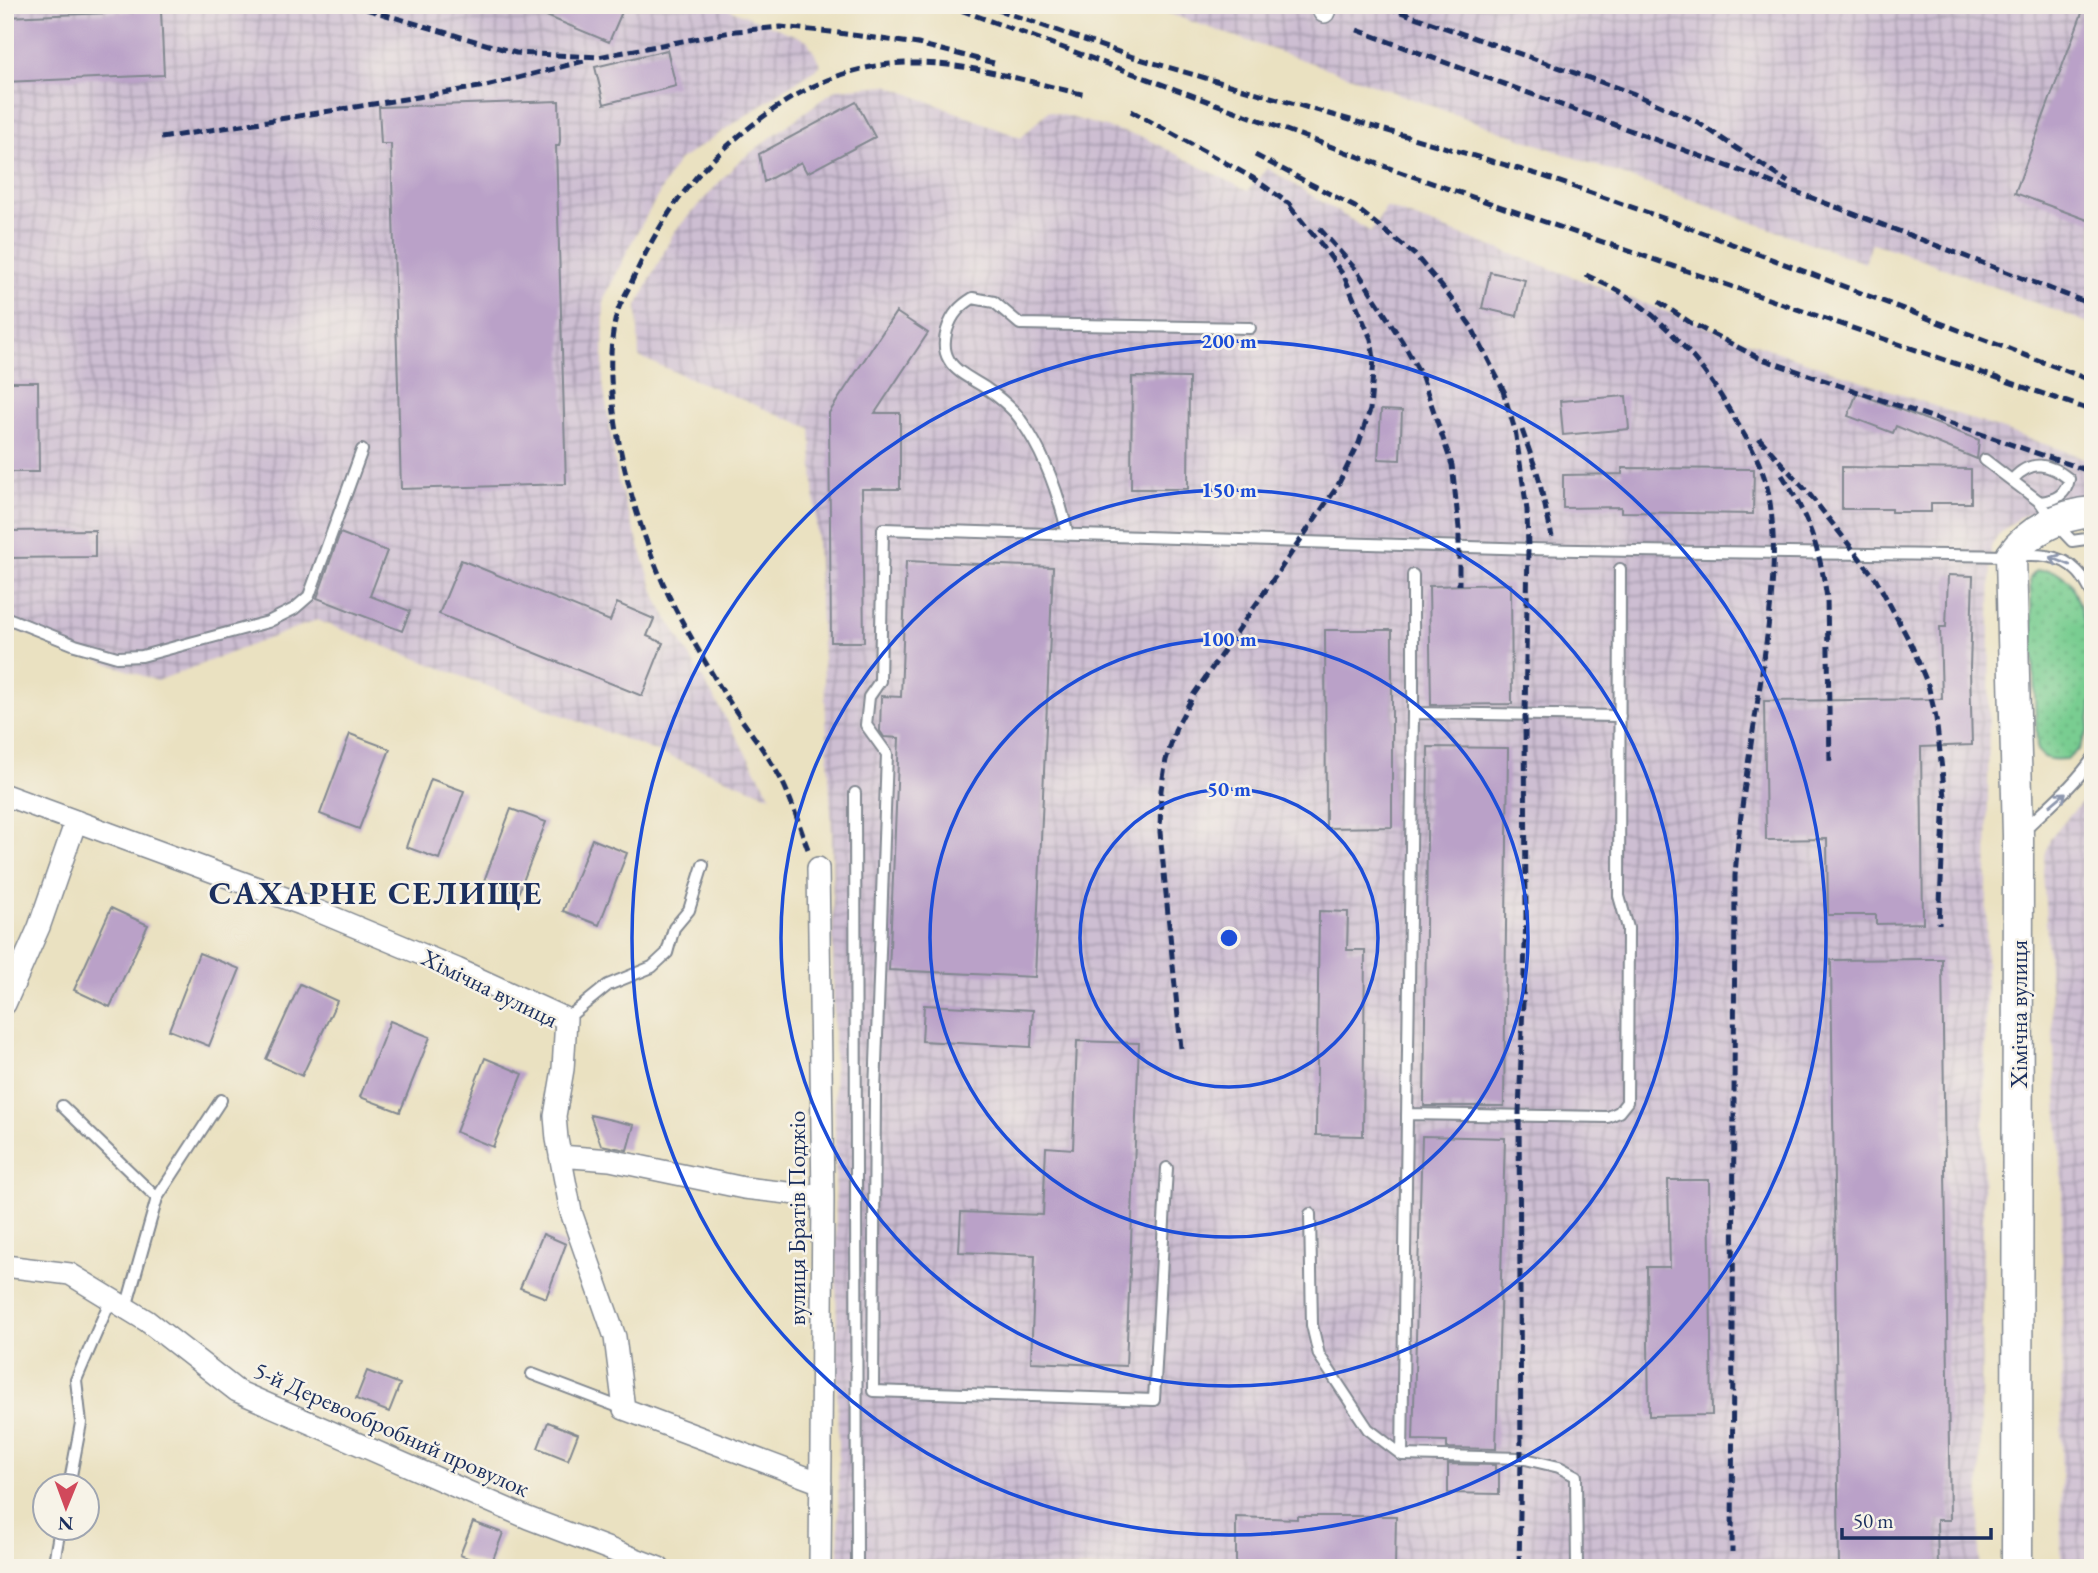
<svg xmlns="http://www.w3.org/2000/svg" width="2098" height="1573" font-family="'EB Garamond',serif">
  <defs>
    <pattern id="industrial-grid" width="8" height="8" patternUnits="userSpaceOnUse" patternTransform="scale(1.75)"><rect width="8" height="8" fill="#cdbed2"/><path d="M0 4h8M4 0v8" fill="none" stroke="#a69bae"/></pattern>
    <pattern id="grass-dots" width="8" height="8" patternUnits="userSpaceOnUse" patternTransform="scale(1.75)"><rect width="8" height="8" fill="#79cd91"/><path d="M2 2h.1M6 6h.1" fill="none" stroke="#68b07f" stroke-width="1.8" stroke-linecap="round"/></pattern>
  </defs>
  <rect width="100%" height="100%" fill="#f7f3e8"/>
  <filter id="ink" filterUnits="userSpaceOnUse"><feTurbulence type="fractalNoise" baseFrequency=".0143" numOctaves="2"/><feDisplacementMap in="SourceGraphic" scale="14" xChannelSelector="R" yChannelSelector="G"/><feConvolveMatrix kernelMatrix="1 2 1 2 8 2 1 2 1" color-interpolation-filters="sRGB"/></filter>
  <filter id="wash" filterUnits="userSpaceOnUse"><feTurbulence type="fractalNoise" baseFrequency=".00686" numOctaves="4" result="noise"/><feDisplacementMap in="SourceGraphic" scale="28" xChannelSelector="R" yChannelSelector="G"/><feGaussianBlur stdDeviation="1.57" result="paint"/><feColorMatrix in="noise" values="0 0 0 0 0 0 0 0 0 0 0 0 0 0 0 0 0 1.4 0 .05"/><feComposite in="paint" operator="in"/></filter>
  <g filter="url(#wash)">
    <rect width="100%" height="100%" fill="#eae1c1"/>
    <!-- industrial -->
    <path fill="url(#industrial-grid)" d="M5,5H719L807,40L821,65L677,162L634,238L604,299L603,383L618,481L657,600L771,796L317,620L157,681L5,626Z
      M1144,5H2093V325L1913,256L1872,243L1865,263L1349,76Z
      M887,85L1021,138L1048,111L1145,138L1248,191L1267,168L1371,232L1386,207L1721,332L2093,461V494L2020,517L1999,534L1991,546L1979,1568H839L832,833L811,428L639,357L637,306L674,232L738,162L836,89Z
      M2093,788V1568H2061L2062,1181L2043,871L2044,859L2050,839Z"/>
    <!-- grass -->
    <path fill="url(#grass-dots)" stroke="#4a7e78" stroke-width="2" d="M2048,570L2057,572L2070,581L2081,608L2093,660V694L2088,731L2079,749L2066,759C2054,760 2041,761 2037,747L2030,578L2036,571Z"/>
    <g id="blocks">
      <!-- building -->
      <path fill="#baa1c8" d="M520,5H625L609,42Z
        M2085,5H2093V222L2015,193Z
        M161,11L164,75L5,82V17Z
        M667,50L676,86L604,104L595,67Z
        M559,101L560,141L559,146H556L566,484L401,489L391,144H381L379,107Z
        M856,102L875,137L807,173L801,162L764,182L759,154Z
        M1490,272L1525,280L1517,316L1482,308Z
        M896,312L928,333L875,413H900V489H862L864,642H831L829,413Z
        M1132,377L1189,378L1188,489H1131Z
        M5,382H38L39,472H5Z
        M1857,393L1979,440L1977,459L1896,426L1893,433L1848,416Z
        M1626,396L1629,429L1563,435L1560,401Z
        M1381,410L1402,411L1400,460L1378,459Z
        M1842,467L1971,469V503H1931V512H1891V509H1842Z
        M1622,468L1754,469L1753,514L1621,512V507L1563,508V475L1622,474Z
        M95,530V557L5,558V531Z
        M340,533L387,551L370,596L410,611L402,631L317,598Z
        M461,560L610,621L617,603L654,619L647,636L663,643L642,696L439,614Z
        M906,561L1053,567L1035,977L889,970L899,738L884,737L880,731L881,696L901,697Z
        M1948,575L1973,576L1970,668L1972,745L1921,747L1923,923L1876,924V915H1828L1827,839L1766,840L1764,701L1942,699L1940,627H1946Z
        M1511,584L1512,704L1431,705L1429,586Z
        M1325,630H1392V827L1326,828Z
        M350,734L390,749L359,829L320,814Z
        M1428,747L1508,748L1504,1106H1424Z
        M431,779L464,791L439,859L406,847Z
        M511,809L546,822L518,894L484,881Z
        M592,839L627,853L599,925L563,911Z
        M111,908L148,925L110,1007L74,990Z
        M1319,911L1348,912L1347,950H1365L1363,1136L1316,1135Z
        M199,953L240,969L209,1046L169,1030Z
        M1929,959H1942L1950,1520H1937L1938,1568H1839L1831,960Z
        M300,984L337,1001L302,1076L266,1059Z
        M924,1005L1033,1010L1031,1047L922,1041Z
        M390,1021L430,1037L400,1112L360,1097Z
        M1077,1041L1139,1043L1126,1366L1031,1362L1035,1255L959,1252L961,1212L1043,1215L1046,1147L1073,1149Z
        M485,1058L523,1074L493,1147L456,1132Z
        M590,1115L634,1125L627,1150L601,1145Z
        M1422,1136L1505,1138L1496,1449L1447,1448V1441L1413,1440Z
        M1668,1180H1709L1712,1415L1649,1416L1647,1267H1670Z
        M543,1234L566,1244L546,1298L520,1288Z
        M367,1371L400,1384L389,1412L356,1399Z
        M548,1422L578,1434L568,1460L538,1448Z
        M1448,1464L1495,1465V1470H1499V1494L1448,1493Z
        M1297,1516H1396L1395,1568H1236V1517L1297,1519Z
        M473,1522L503,1533L490,1567L460,1555Z"/>
    </g>
  </g>
  <g filter="url(#ink)">
    <use href="#blocks" fill-opacity="0" stroke="#828890" stroke-width="2"/>
    <g fill="none" stroke-linecap="round" stroke-linejoin="round">
      <defs>
        <path id="lane" d="M1985,460L2040,502L2054,522L2072,541L2093,538
          M2013,479C2031,459 2049,463 2069,479C2066,495 2056,500 2040,502
          M1068,535C1059,495 1046,456 1022,422C1014,409 1000,398 987,389C976,381 956,373 949,360C943,350 944,340 947,330C952,314 960,306 973,298L994,302L1020,324L1250,328
          M5,617L75,645L117,657L142,656L268,622L294,609L309,596L362,450
          M1413,713L1620,716
          M855,793L857,1568
          M2022,832C2047,807 2073,787 2093,758
          M566,1019L608,985L652,967L667,953L674,928L689,910L703,865
          M62,1106L157,1198L221,1100
          M1408,1114L1608,1117L1619,1112L1627,1102L1628,928L1619,896L1620,569
          M1167,1168L1154,1400L873,1391L875,1092L887,754L866,725L869,697L880,681L883,529C1099,536 1314,542 1529,549C1690,553 1851,553 2011,556C2034,554 2060,553 2077,571C2084,577 2088,587 2093,595
          M1310,1214L1312,1325L1319,1355L1368,1429L1402,1455L1521,1458L1559,1467L1576,1476L1577,1568
          M126,1308L157,1198
          M532,1374L624,1409
          M1402,1455L1413,713V575
          M69,1486L81,1423L76,1380L111,1299
          M53,1568L60,1528"/>
        <path id="street" d="M1324,12L1326,5
          M5,795L301,904L457,969L566,1019L563,1069L555,1116L557,1139L571,1212L615,1337L624,1409L821,1483
          M818,868L823,1197L820,1568
          M5,1004L39,927L76,821
          M560,1156L610,1160L744,1188L823,1197
          M5,1266L70,1274L147,1321L237,1391L528,1518L659,1568"/>
        <path id="secondary" d="M2017,1568L2018,836L2011,556C2029,530 2062,514 2093,512"/>
      </defs>
      <!-- lane casing -->
      <use href="#lane" stroke="#828890" stroke-width="14"/>
      <!-- street casing -->
      <use href="#street" stroke="#828890" stroke-width="24"/>
      <!-- secondary casing -->
      <use href="#secondary" stroke="#828890" stroke-width="33"/>
      <!-- lane -->
      <use href="#lane" stroke="#fff" stroke-width="10"/>
      <!-- street -->
      <use href="#street" stroke="#fff" stroke-width="21"/>
      <!-- secondary -->
      <use href="#secondary" stroke="#fff" stroke-width="30"/>
      <!-- rail -->
      <path stroke="#1b2f5e" stroke-width="5" stroke-dasharray="10 5" stroke-linecap="butt" d="M352,5L516,53L598,57L736,31L781,27L831,32L918,44L994,63
        M947,5L1400,172L2093,411
        M984,5L1133,57L1540,175L1674,222L2093,381
        M1386,7L1632,93L1697,122L1788,182
        M1357,30L1749,174L2093,305
        M1131,111L1253,178L1292,206
        M161,138L486,86L584,61
        M1255,155L1355,207L1415,255L1444,289L1471,326L1506,395
        M1319,228L1358,272L1402,341L1422,377L1452,465L1459,528V585
        M1586,275C1600,282 1615,288 1628,297C1663,318 1703,366 1724,401C1741,430 1761,458 1768,491C1779,548 1771,609 1763,665C1753,735 1740,805 1735,876L1732,1552
        M1659,302L1691,323L1759,358L2089,471
        M1502,388L1515,430L1520,463L1527,510L1528,549L1525,714L1526,917L1519,1114L1521,1458L1519,1568
        M1522,430L1538,475L1552,537
        M1759,438L1810,495L1876,579L1911,644L1928,685L1936,718L1945,796L1939,924
        M1782,475C1808,516 1820,550 1827,598L1830,763
        M808,849C800,828 793,804 783,783C767,752 744,725 725,695C709,669 693,641 678,614C639,541 594,395 617,313C620,303 627,292 632,281C654,233 681,188 721,152C777,100 840,61 919,63C975,64 1032,83 1086,95
        M1181,1048L1160,832L1161,790L1166,760L1176,728L1194,694L1337,487L1359,443L1370,410L1374,359L1371,339L1344,276L1321,244L1285,201"/>
    </g>
    <!-- one-way arrows -->
    <defs><path id="oneway-shaft" d="M-6 0H5M1.5-3L5.5 0L1.5 3" fill="none" stroke-width="1.6" stroke-linecap="round" stroke-linejoin="round" transform="scale(1.75)"/></defs>
    <g stroke="#8d97ae">
      <use href="#oneway-shaft" transform="translate(2060 561) rotate(-158)"/>
      <use href="#oneway-shaft" transform="translate(2058 799) rotate(-40)"/>
    </g>
  </g>
  <!-- distance rings -->
  <g fill="none" stroke="#1d4ed8" stroke-width="3.5">
    <circle cx="1229" cy="938" r="149"/>
    <circle cx="1229" cy="938" r="299"/>
    <circle cx="1229" cy="938" r="448"/>
    <circle cx="1229" cy="938" r="597"/>
  </g>
  <g text-anchor="middle" dominant-baseline="central" stroke-width="5" stroke-linejoin="round" paint-order="stroke">
    <!-- street labels -->
    <g font-size="24" fill="#1b2f5e" stroke="#f7f3e8">
      <text transform="translate(490 988) rotate(26)">Хімічна вулиця</text>
      <text transform="translate(2018 1014) rotate(-90)">Хімічна вулиця</text>
      <text transform="translate(796 1218) rotate(-90)">вулиця Братів Поджіо</text>
      <text transform="translate(392 1429) rotate(24)">5-й Деревообробний провулок</text>
    </g>
    <!-- district labels -->
    <g font-size="32" font-weight="bold" letter-spacing="2" fill="#1b2f5e" stroke="#f7f3e8">
      <text x="376" y="893">САХАРНЕ СЕЛИЩЕ</text>
    </g>
  </g>
  <circle cx="1229" cy="938" r="10" fill="#1d4ed8" stroke="#f7f3e8" stroke-width="3.5"/>
  <g font-size="21" text-anchor="middle" font-weight="bold" fill="#1d4ed8" stroke="#f7f3e8" stroke-width="5" stroke-linejoin="round" paint-order="stroke">
    <text x="1229" y="348">200 m</text>
    <text x="1229" y="497">150 m</text>
    <text x="1229" y="646">100 m</text>
    <text x="1229" y="796">50 m</text>
  </g>
  <!-- margin -->
  <rect width="2098" height="1573" fill="none" stroke="#f7f3e8" stroke-width="28"/>
  <!-- north arrow -->
  <g transform="translate(66 1507) rotate(181)"><circle r="33" fill="#f7f3e8" stroke="#9fa5b1" stroke-width="2"/>
  <path d="M0-5L12 26L0 18L-12 26Z" fill="#d1495b"/>
  <text y="-10" font-size="19" font-weight="bold" text-anchor="middle" fill="#1b2f5e">N</text>
  </g>
  <!-- scale -->
  <path d="M1842 1528v10h149v-10" fill="none" stroke="#1b2f5e" stroke-width="3.5"/>
  <text x="1853" y="1528" font-size="21" fill="#1b2f5e" stroke="#f7f3e8" stroke-width="5" paint-order="stroke">50 m</text>
</svg>
